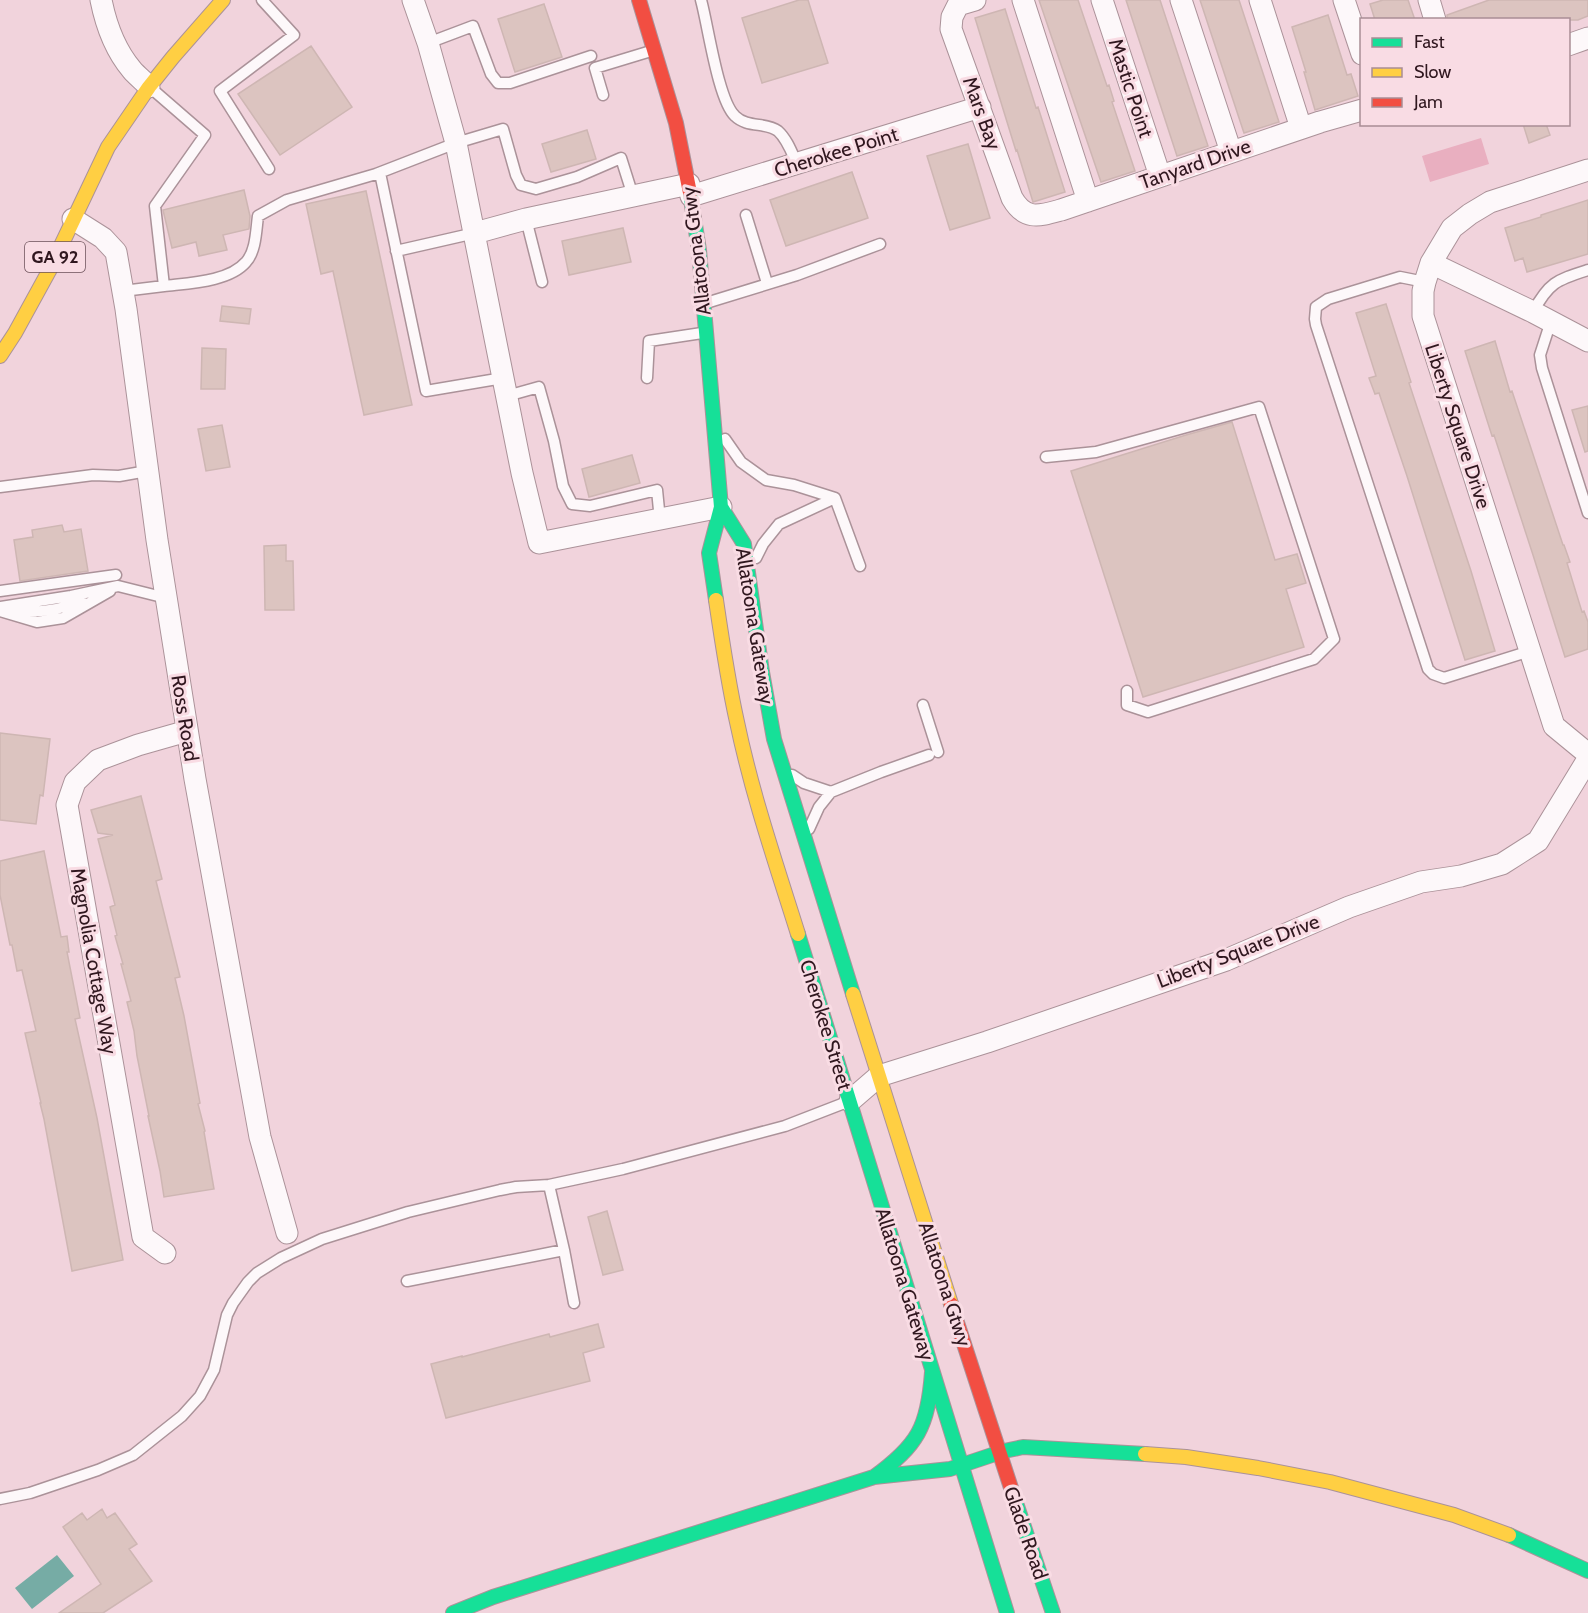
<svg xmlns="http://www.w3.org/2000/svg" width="1588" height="1613" font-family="Cabin,sans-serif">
  <rect width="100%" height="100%" fill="#f1d3dc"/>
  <!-- green -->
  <path fill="#e9afc0" d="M1481,138L1489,164L1430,182L1422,156Z"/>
  <!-- water -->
  <path fill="#76aca5" d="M57,1555L74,1576L32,1609L15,1588Z"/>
  <!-- building -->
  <path fill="#dcc4c0" stroke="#ceb6b3" stroke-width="1.5" d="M799,0H808L828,63L762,83L742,18Z
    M1039,0H1078L1107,86L1109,85L1114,101L1112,102L1135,171L1101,182Z
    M1126,0H1160L1208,146L1177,156Z
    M1200,0H1239L1279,122L1244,133Z
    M1383,0H1408L1415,20H1375L1370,4Z
    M1489,0H1588V16L1578,20H1447V15Z
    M544,4L562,57L515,72L498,19Z
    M1005,9L1036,108L1038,107L1065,192L1033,202L1017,150L1016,151L975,18Z
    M1328,15L1347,75L1351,74L1358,96L1315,110L1304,72H1306L1292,27Z
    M311,46L352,107L280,155L238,94Z
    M1523,124H1546L1550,135L1529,143Z
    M587,130L596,159L551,172L542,144Z
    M968,144L990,218L950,230L927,156Z
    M852,172L868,218L786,246L770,200Z
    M244,190L250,216L249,229L223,235L227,250L199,256L196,242L172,248L163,210Z
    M366,191L412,405L364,415L333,271L321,274L306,204Z
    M1588,200V254L1527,272L1523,258L1515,261L1505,228L1541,217V215Z
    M623,228L631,262L569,275L562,241Z
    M1386,304L1411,382L1409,383L1471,571L1495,651L1465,660L1407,476L1379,393L1375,394L1369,378L1376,376L1356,313Z
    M222,306L251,309L249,324L220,321Z
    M1495,341L1510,392L1512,391L1563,545H1564L1570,562L1567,563L1582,612L1584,611L1588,622V649L1565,657L1533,555L1494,435L1492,436L1465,351Z
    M202,348L226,349L225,389H201Z
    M1588,406V451L1585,452L1572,410Z
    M1232,422L1275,560L1297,554L1306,583L1286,589L1304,647L1143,697L1071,471L1186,435Z
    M222,425L230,467L206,471L198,429Z
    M632,455L640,483L589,497L582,469Z
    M62,525L64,532L81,529L88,571L20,581L14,540L33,537L32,530Z
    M286,545V561H293L294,610H265L264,546Z
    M0,733L50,739L43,796L40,795L36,824L0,820Z
    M141,796L162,879L156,881L180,977L175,978L184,1016L200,1103L198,1104L205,1131L204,1132L214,1189L164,1197L160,1171L148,1116H149L137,1056L134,1031L127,1002L131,1001L121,964H123L115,936L117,935L110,907L115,905L98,839L113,835L98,833L91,810Z
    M44,851L61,937L67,936L69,952H67L80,1018L75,1019L97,1118L123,1260L72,1271L44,1119L40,1103H41L25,1033L36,1031L22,970L17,971L12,945H10L0,895V861Z
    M607,1211L623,1270L603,1275L588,1217Z
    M598,1324L604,1347L583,1353L590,1381L446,1418L431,1364L462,1356V1357L549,1334L550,1337Z
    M102,1509L107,1518L115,1513L137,1544L129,1549L152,1581L103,1613H59L101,1584L63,1527L82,1513L87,1520Z"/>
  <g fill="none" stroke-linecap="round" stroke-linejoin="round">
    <defs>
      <path id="lane" d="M262,0L294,35L220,91L269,169
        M701,0C708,25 718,100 735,116C747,128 766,122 778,131C787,139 792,153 797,164
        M428,43L473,26L491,74L498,83H510L591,56
        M603,95L595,68L651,51
        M380,173L426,391L503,378
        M746,215L767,283
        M526,219L542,282
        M396,251L475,233
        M1425,282L1400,277L1328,299L1316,307L1315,319L1316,325L1428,669L1433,674L1444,678L1530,651
        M164,286C188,283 229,282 246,262C256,251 256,231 258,216L287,200L376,174L456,143L503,129L516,175L521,185L536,189L577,177L621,158L633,196
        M123,291L164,286L155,206L205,135L152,89
        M706,303L797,275L880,244
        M1533,312C1549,282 1557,280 1588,270
        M1551,321L1540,355L1542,368L1588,513
        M647,378L649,341L702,333
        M507,396L539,387L554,441L563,486L572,504L590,506L657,490L660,520
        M725,439L741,462L766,480L794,485L835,498L779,524L763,544L756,558
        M1046,457L1096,452L1259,407L1334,639L1314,659L1148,712L1127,705V691
        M0,487L93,475L119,476L147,471
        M835,498L860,566
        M0,591L116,575
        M0,607L71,596L118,586L166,598
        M0,611L37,622L63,618L110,591
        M15,611C38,613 61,610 82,601
        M923,705L938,752
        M792,775L804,783L831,792L819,807L809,829
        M831,792L881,772L929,755
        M564,1250L574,1303
        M407,1281L564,1250L549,1185L623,1169L785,1126L847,1102
        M0,1499L30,1493L98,1470L133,1455L182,1416L200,1396L214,1370L227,1315L233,1303L248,1282L257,1273L281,1258L322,1239L408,1212L500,1190L516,1187L549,1185"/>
      <path id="street" d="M101,0C106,25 115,50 132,70C137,76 144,81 149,87
        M413,0L428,43L456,143L522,473L539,543L721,507
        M975,0L958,5L952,17L951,29L1012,198C1025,221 1039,216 1061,210L1320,122L1362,110
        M1023,0L1088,201
        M1102,0L1160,176
        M1181,0L1231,152
        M1260,0L1301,128
        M1344,0L1362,54
        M1429,0L1435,20
        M1568,45L1588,38
        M1588,170L1490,202L1470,214L1452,228L1431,263L1425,282L1423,291V316L1554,726L1588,754
        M691,196L980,107
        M73,219L103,238L116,252L126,309L157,540L195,779L260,1137L287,1233
        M475,233L526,219L689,184
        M1431,263L1533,312L1588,341
        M850,1101L879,1076L987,1042L1226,960L1349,907L1421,882L1461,876L1502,864L1538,841L1588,759
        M165,1253L143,1237L67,805L75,782L98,760L138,745L187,731"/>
      <path id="fast" d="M690,193L699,250L721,507L709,553L716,600
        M721,507L744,544L762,672L774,739L853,994
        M798,934L1007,1613
        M874,1477C918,1445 928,1427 932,1372
        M1013,1494L1053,1613
        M1509,1535L1588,1571
        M453,1613L493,1597L874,1477L950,1469L1004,1451L1023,1447L1145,1454"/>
      <path id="slow" d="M0,356L15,333L49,271L108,147L149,87L173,57L223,0
        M716,600C722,641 728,682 737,722C752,794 776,864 798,934
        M853,994L951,1304
        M1145,1454L1186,1457L1258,1468L1330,1482L1454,1515L1509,1535"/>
      <path id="jam" d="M639,0L676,123L690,193
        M951,1304L1013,1494"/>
    </defs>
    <!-- lane casing -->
    <use href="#lane" stroke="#ab9299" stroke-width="13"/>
    <!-- street casing -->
    <use href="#street" stroke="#ab9299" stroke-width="23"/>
    <!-- fast casing -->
    <use href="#fast" stroke="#ab9299" stroke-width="16"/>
    <!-- slow casing -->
    <use href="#slow" stroke="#ab9299" stroke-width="16"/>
    <!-- jam casing -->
    <use href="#jam" stroke="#ab9299" stroke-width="16"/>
    <!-- lane -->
    <use href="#lane" stroke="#fdf8fa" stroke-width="10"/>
    <!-- street -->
    <use href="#street" stroke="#fdf8fa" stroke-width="21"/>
    <!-- fast -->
    <use href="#fast" stroke="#16e098" stroke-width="14"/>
    <!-- slow -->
    <use href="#slow" stroke="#ffcf43" stroke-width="14"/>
    <!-- jam -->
    <use href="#jam" stroke="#f24e42" stroke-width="14"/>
  </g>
  <g text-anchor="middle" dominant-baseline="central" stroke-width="6" stroke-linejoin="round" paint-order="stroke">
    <!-- shield labels -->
    <rect fill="#f9dce4" stroke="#6c525a" stroke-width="1.5" x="25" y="242" width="60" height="30" rx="4.5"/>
    <g font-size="18" font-weight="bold" fill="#30171f">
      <text x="55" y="257">GA 92</text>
    </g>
    <!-- street labels -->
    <g font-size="20" fill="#30171f" stroke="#f9dce4">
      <text transform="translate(1131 88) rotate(72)">Mastic Point</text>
      <text transform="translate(982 113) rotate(70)">Mars Bay</text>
      <text transform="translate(836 152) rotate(-17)">Cherokee Point</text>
      <text transform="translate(1195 164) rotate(-19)">Tanyard Drive</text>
      <text transform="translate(696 251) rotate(-97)">Allatoona Gtwy</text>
      <text transform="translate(1458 426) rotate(72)">Liberty Square Drive</text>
      <text transform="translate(755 626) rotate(81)">Allatoona Gateway</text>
      <text transform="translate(185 718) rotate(81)">Ross Road</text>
      <text transform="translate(1238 951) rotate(-21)">Liberty Square Drive</text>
      <text transform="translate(94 961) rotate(80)">Magnolia Cottage Way</text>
      <text transform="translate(826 1025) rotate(73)">Cherokee Street</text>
      <text transform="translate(905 1284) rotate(73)">Allatoona Gateway</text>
      <text transform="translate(945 1284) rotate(72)">Allatoona Gtwy</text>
      <text transform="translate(1026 1533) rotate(71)">Glade Road</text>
    </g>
  </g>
  <!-- legend -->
  <rect x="1360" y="18" width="210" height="108" fill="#f9dce4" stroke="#a98d95" stroke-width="1.5"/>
  <rect x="1372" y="38" width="30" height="9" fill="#16e098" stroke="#a98d95" stroke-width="1.5"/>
  <text x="1414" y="48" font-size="18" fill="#30171f">Fast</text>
  <rect x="1372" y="68" width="30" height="9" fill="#ffcf43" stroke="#a98d95" stroke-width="1.5"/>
  <text x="1414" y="78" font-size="18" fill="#30171f">Slow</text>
  <rect x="1372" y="98" width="30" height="9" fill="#f24e42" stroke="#a98d95" stroke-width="1.5"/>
  <text x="1414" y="108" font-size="18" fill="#30171f">Jam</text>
</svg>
